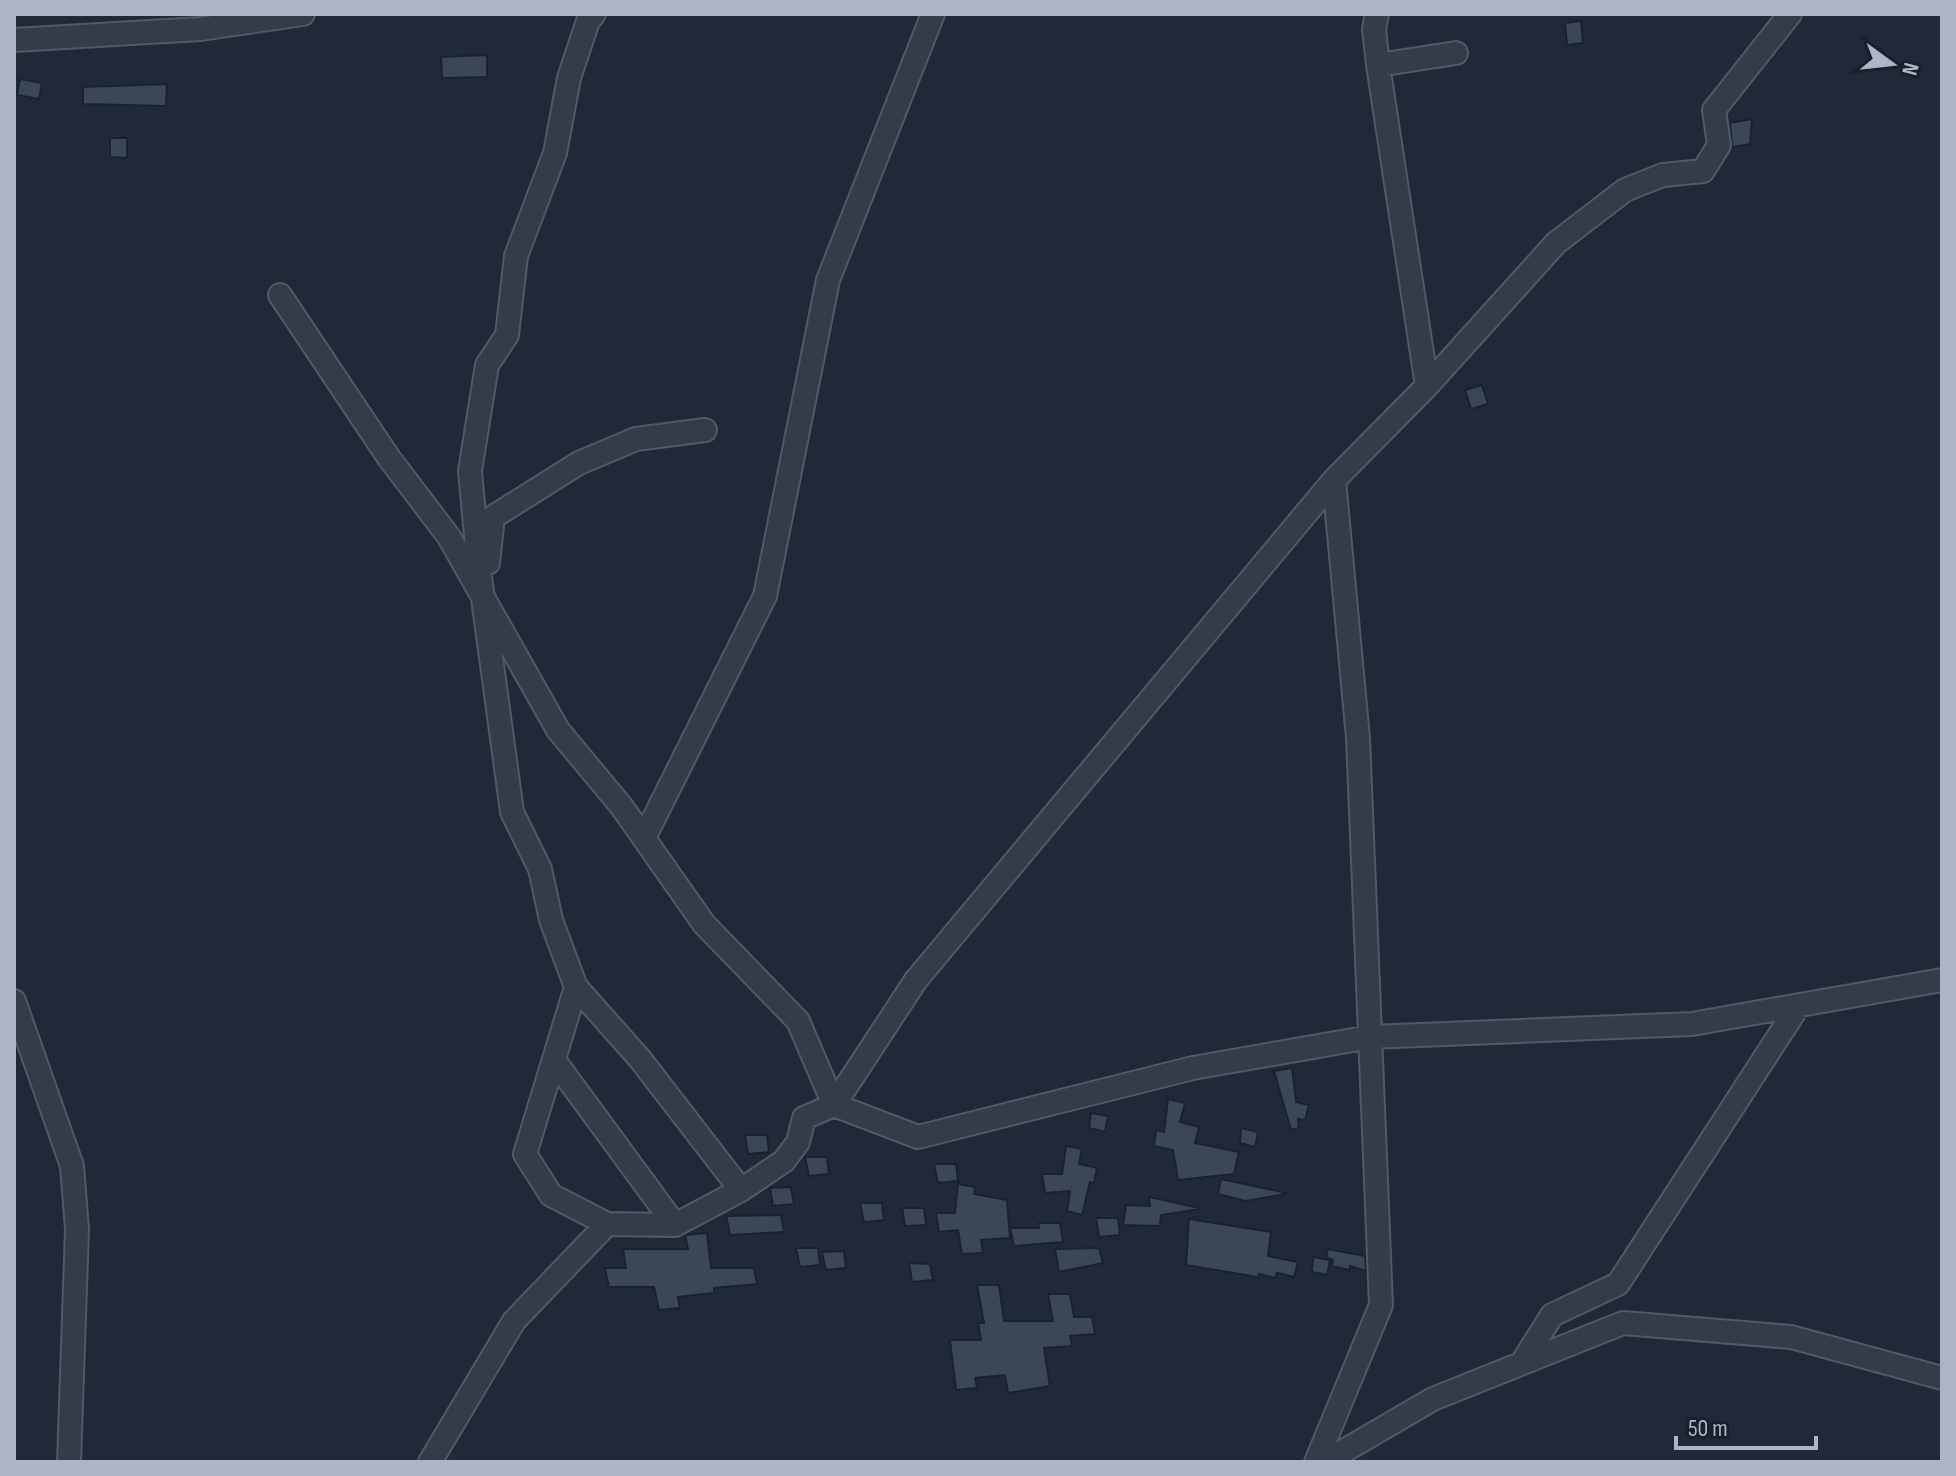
<svg xmlns="http://www.w3.org/2000/svg" width="1956" height="1476" font-family="'Sofia Sans Condensed',sans-serif">
  <rect width="100%" height="100%" fill="#202938"/>
  <!-- building -->
  <path fill="#3c4659" stroke="#1b222f" stroke-width="2" d="M1581,21L1583,43L1567,45L1565,23Z
    M487,55V77L442,78L441,57Z
    M20,79L42,83L39,99L17,95Z
    M167,84L166,106L83,104V87Z
    M1752,119L1750,144L1732,147L1730,123Z
    M110,138H127V158L110,157Z
    M1482,385L1488,404L1471,409L1465,390Z
    M1292,1068L1296,1102L1309,1105L1305,1120L1298,1119L1299,1128L1291,1130L1274,1071Z
    M1168,1099L1185,1103L1180,1122L1199,1127L1195,1143L1239,1152L1234,1174L1178,1180L1173,1150L1154,1146L1156,1130L1164,1132Z
    M1091,1113L1108,1116L1105,1132L1089,1128Z
    M1241,1128L1258,1132L1255,1147L1240,1143Z
    M745,1135H767L769,1152L748,1154Z
    M1066,1146L1082,1149L1079,1164L1097,1168L1094,1183L1090,1182L1082,1215L1067,1211L1070,1191L1045,1193L1042,1174H1062Z
    M805,1157H827L829,1174L809,1176Z
    M934,1164H956L958,1181L938,1183Z
    M1221,1179L1286,1193V1194L1245,1201L1218,1194Z
    M958,1184L975,1187L974,1194L1007,1200L1010,1238L981,1240L983,1253L962,1254L958,1230L939,1232L936,1213H955Z
    M791,1187L794,1204L773,1206L770,1188Z
    M1149,1197L1200,1208V1209L1161,1215L1160,1226L1123,1225L1126,1205L1150,1206Z
    M860,1203H882L884,1220L864,1222Z
    M902,1208H924L926,1225L905,1226Z
    M781,1215L784,1232L730,1235L726,1216Z
    M1096,1218H1118L1120,1235L1099,1237Z
    M1189,1219L1271,1232L1268,1256L1298,1262L1294,1277L1277,1273L1275,1278L1259,1274L1258,1277L1186,1265Z
    M1038,1223H1060L1063,1242L1014,1246L1010,1228H1039Z
    M707,1233L711,1268H754L757,1284L714,1288V1293L678,1297L680,1308L659,1310L654,1287H609L605,1268H626L623,1249H688L685,1235Z
    M796,1248H818L820,1265L800,1267Z
    M1099,1248L1103,1263L1059,1272L1055,1249Z
    M1328,1249L1365,1256L1366,1271L1350,1266L1349,1270L1332,1266L1333,1260L1326,1257Z
    M844,1251L846,1268L826,1270L822,1252Z
    M1313,1257L1330,1260L1327,1275L1312,1272Z
    M909,1263L930,1264L933,1280L912,1282Z
    M977,1285H999L1004,1321H1053L1048,1294H1070L1074,1317H1092L1095,1334L1070,1336L1072,1346L1044,1348L1050,1386L1008,1393L1005,1375L975,1378L977,1388L956,1390L950,1340H981L978,1323H984Z"/>
  <g fill="none" stroke-linecap="round" stroke-linejoin="round">
    <defs>
      <path id="street" d="M594,14L588,21L569,78L555,153L516,256L507,335L487,365L470,471L479,569L512,812L540,869L551,920L576,987L640,1059L741,1190
        M1377,14L1374,29L1378,65L1427,386
        M14,40L200,29L303,14
        M1378,65L1456,53
        M280,295L389,458L449,537L558,730L622,807L704,924L798,1021L834,1105L918,1137L1193,1068L1370,1037L1692,1024L1942,980
        M488,563L493,517L579,463L636,439L705,430
        M644,838L765,596L828,280L933,14
        M576,987L525,1154L551,1195L607,1224
        M14,1001L72,1166L77,1229L69,1462
        M554,1060L675,1225
        M1522,1363L1552,1315L1618,1284L1799,1005
        M430,1462L514,1321L607,1224L675,1225L741,1190L784,1161L798,1142L804,1118L834,1105L916,980L1334,480L1427,386L1556,243L1625,190L1663,175L1703,171L1719,145L1714,110L1790,14
        M1316,1462L1381,1305L1358,738L1334,480
        M1325,1462L1433,1399L1623,1323L1791,1337L1942,1378"/>
    </defs>
    <!-- street casing -->
    <use href="#street" stroke="#515866" stroke-width="26"/>
    <!-- street -->
    <use href="#street" stroke="#343b49" stroke-width="22"/>
  </g>
  <!-- border -->
  <rect width="1956" height="1476" fill="none" stroke="#aeb5c5" stroke-width="32"/>
  <!-- north arrow -->
  <g transform="translate(1892 64) rotate(105)" stroke="#19202d" stroke-width="6" paint-order="stroke">
  <path d="M0-6L14 30L0 20L-14 30Z" fill="#aeb5c5"/>
  <text y="-12" font-size="22" font-weight="bold" text-anchor="middle" fill="#aeb5c5">N</text>
  </g>
  <!-- scale -->
  <path d="M1676 1436v12h140v-12" fill="none" stroke="#aeb5c5" stroke-width="4"/>
  <text x="1688" y="1436" font-size="24" fill="#aeb5c5" stroke="#19202d" stroke-width="6" paint-order="stroke">50 m</text>
</svg>
